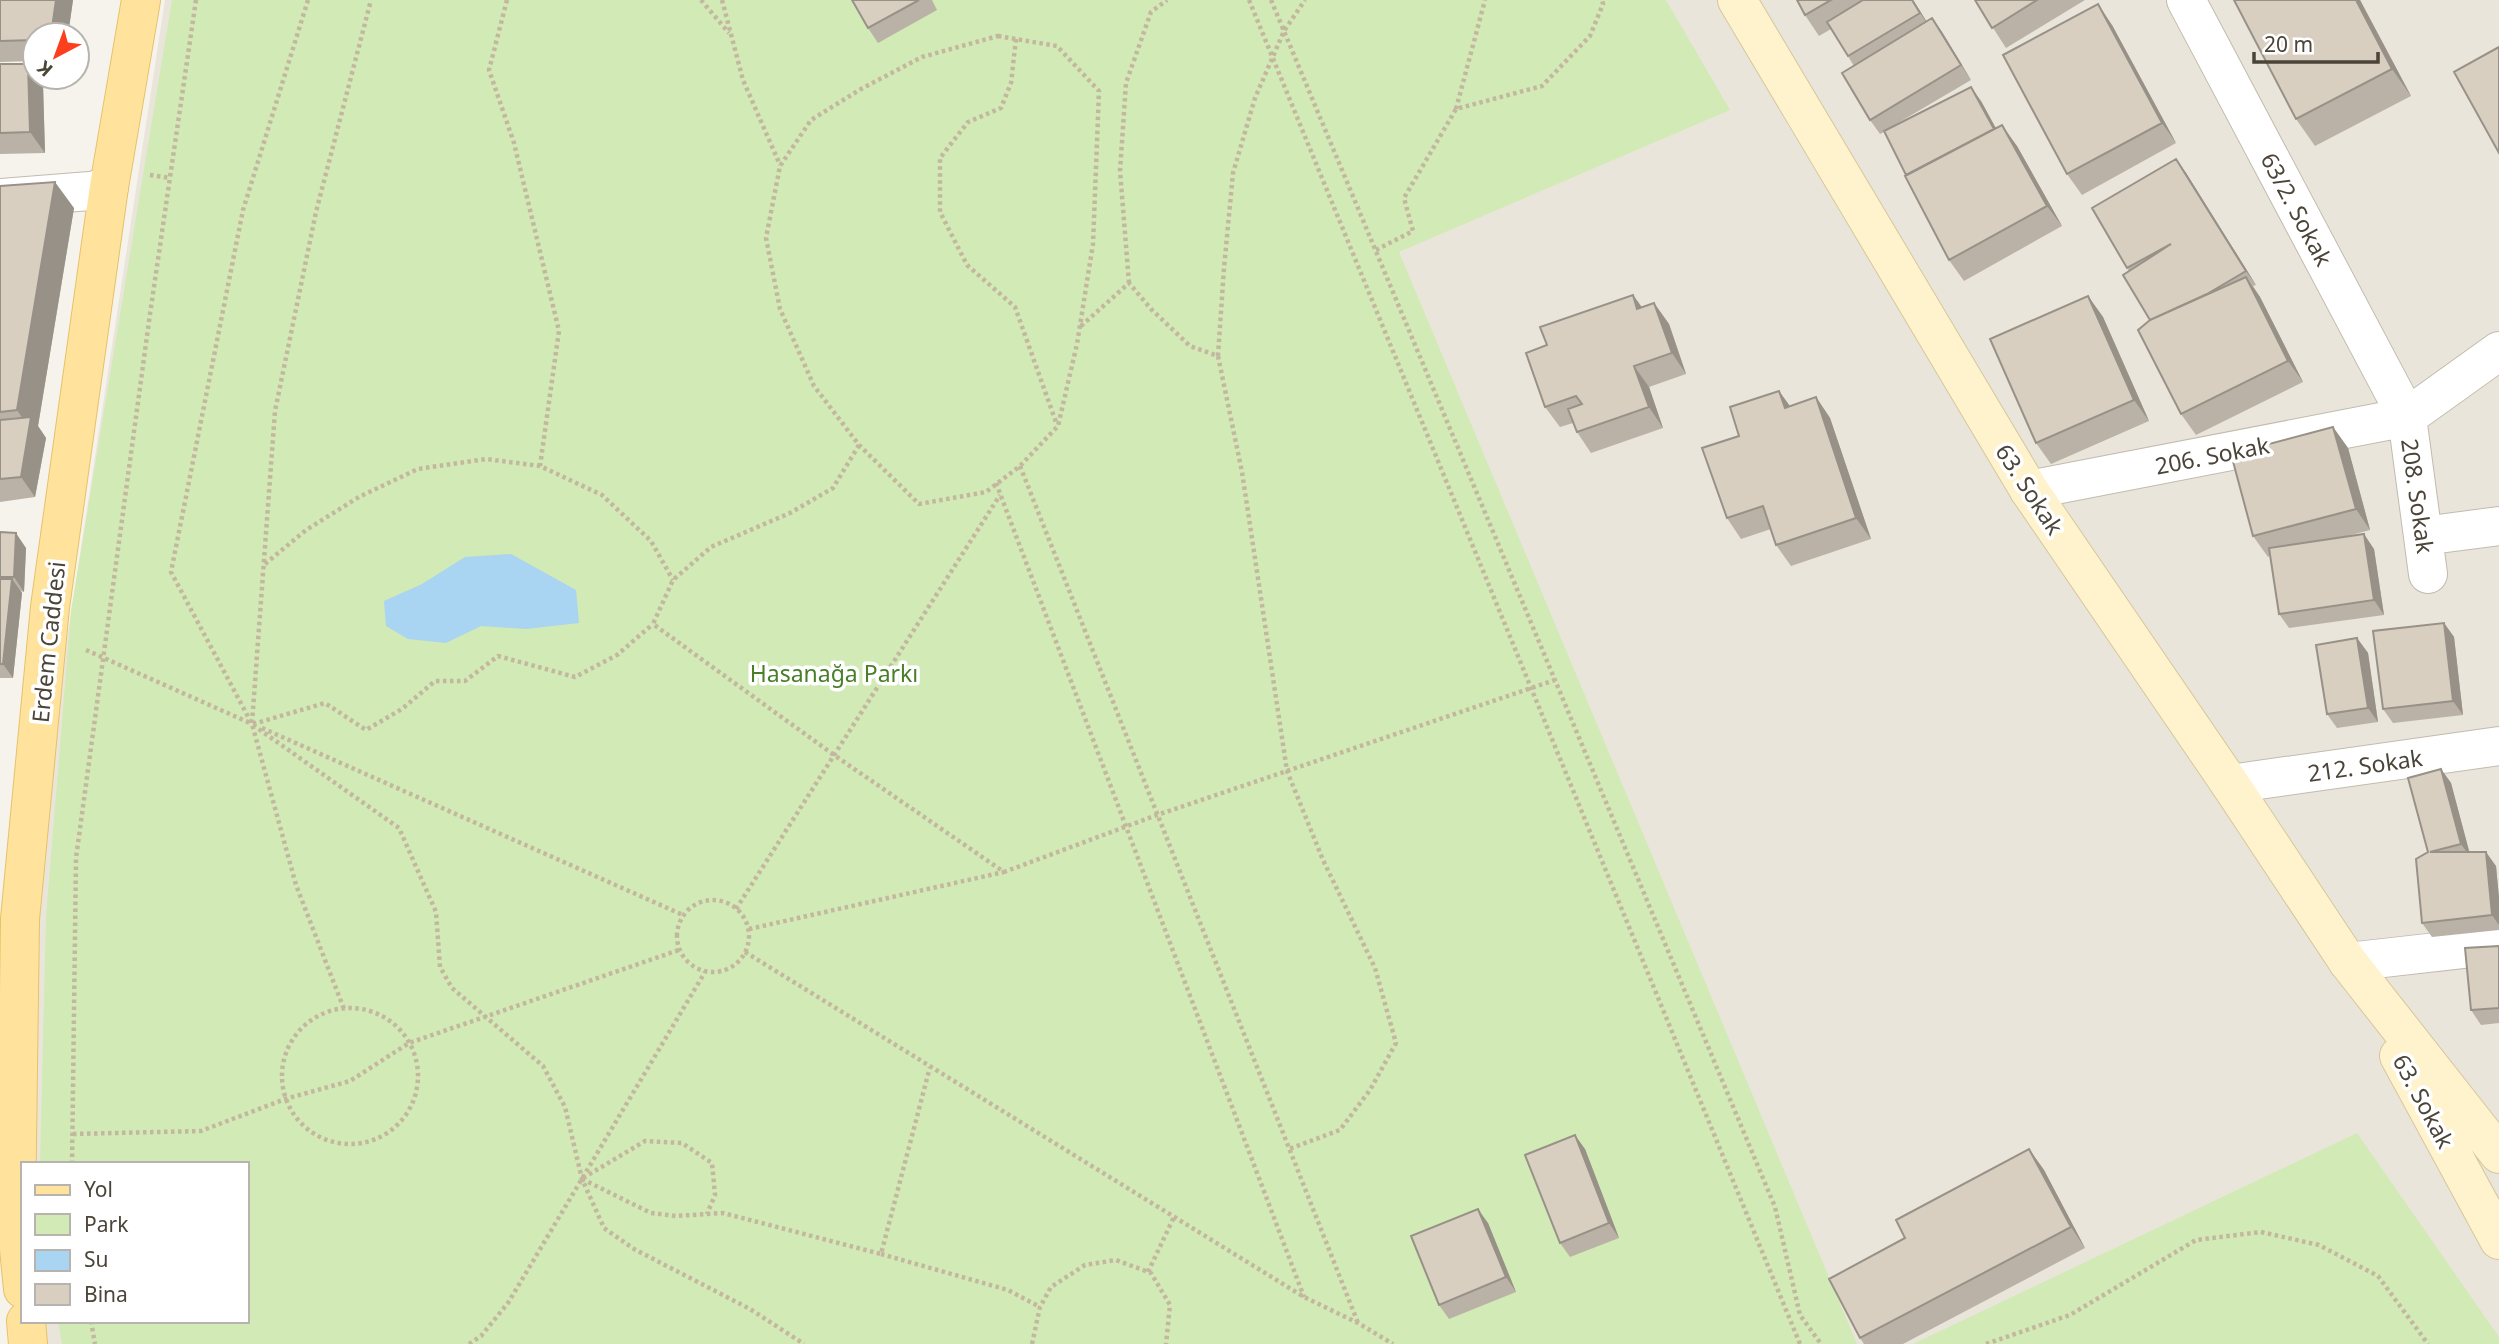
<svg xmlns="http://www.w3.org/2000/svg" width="2499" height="1344" font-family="'Noto Sans',sans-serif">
  <rect width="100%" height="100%" fill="#f6f3ec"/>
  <!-- residential -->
  <path fill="#eae5da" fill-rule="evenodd" d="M165,0H2499V1344H19L0,1077ZM23,1164H247V1321H23Z"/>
  <!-- green -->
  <path fill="#d2eab5" d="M172,0H1666L1730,110L1399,252L1857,1344H62L58,1321H247V1164H40L46,917L71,611Z
    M2357,1133L2499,1337V1344H1913Z"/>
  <!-- water -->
  <path fill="#a9d4f2" d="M511,554L576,590L579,623L526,629L481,626L446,643L408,639L386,626L384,601L422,584L465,557Z"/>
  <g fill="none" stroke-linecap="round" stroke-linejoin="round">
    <defs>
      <path id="minor" d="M2186,0L2407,417L2428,574
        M2029,490L2407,417L2499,351
        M2423,536L2499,526
        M2230,784L2499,746
        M2348,962L2499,945"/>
      <path id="tertiary" d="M0,198L90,191L109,187"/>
      <path id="secondary" d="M1737,0L2029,490L2230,784L2348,962L2499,1154
        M2399,1056L2499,1240"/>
      <path id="primary" d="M23,1289L16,1218L20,919L50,607L109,187L141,0
        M26,1321L28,1344"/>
    </defs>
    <!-- minor casing -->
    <use href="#minor" stroke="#c2bbae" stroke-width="40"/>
    <!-- tertiary casing -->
    <use href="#tertiary" stroke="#c2bbae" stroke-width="40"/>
    <!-- secondary casing -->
    <use href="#secondary" stroke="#d6c79b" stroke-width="40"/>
    <!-- primary casing -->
    <use href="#primary" stroke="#e6c16a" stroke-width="40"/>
    <!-- path -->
    <path stroke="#c4b79f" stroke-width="4.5" stroke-dasharray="3.5 3.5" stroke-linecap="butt" d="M308,0L243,210L171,572L252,724L296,885L344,1009
      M507,0L489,70L514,143L559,331L540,466
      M701,0L729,33
      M722,0L743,80L780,165
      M1249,0L1800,1344
      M1271,0L1775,1207L1800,1315L1821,1344
      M998,36L1057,46L1099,91L1093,244L1077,344L1058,426L1020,466L986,492L919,504L859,445L814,386L780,309L766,238L780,166L811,120L861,89L922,57Z
      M1016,39L1011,83L1001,108L968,122L940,158V212L967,265L1015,307L1057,425
      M1456,109L1485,0
      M150,175L170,178
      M1376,250L1413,231L1404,198L1456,109L1542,86L1590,36L1603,4L1602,0
      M1129,283L1120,171L1126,83L1151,12L1167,0
      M1081,326L1129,283L1151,309L1190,346L1218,356L1242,472L1287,771L1323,860L1375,968L1396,1043L1370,1090L1340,1130L1289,1149
      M1218,356L1224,268L1233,173L1255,98L1284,31L1305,0
      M859,445L833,488L790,513L711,547L673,580L653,624L834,755L1004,872L1157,815L1555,680
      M1020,466L1358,1323
      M996,483L1304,1297
      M265,564L306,530L359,497L418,469L486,459L540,466L602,495L651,541L673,580
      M86,650L250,723
      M252,723L275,411L316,212L371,0
      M253,724L325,703L366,730L402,709L435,681H465L498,656L575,677L617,655L653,624
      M253,725L399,828L436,912L440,967L452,988L543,1066L565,1107L582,1179L604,1228L634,1249L750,1309L804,1344
      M262,728L683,915
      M677 936a36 36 0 1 1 72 0a36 36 0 1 1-72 0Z
      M736,909L1000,495
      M749,929L1004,872
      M745,952L1304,1297L1358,1323L1393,1344
      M282 1076a68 68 0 1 1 136 0a68 68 0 1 1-136 0Z
      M73,1134L201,1131L285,1099L350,1081L409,1043L679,950
      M72,1164L76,858L150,314L196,0
      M583,1178L645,1141L682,1143L712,1163L715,1195L707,1214
      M582,1179L651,1213L676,1216L723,1213L881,1254L930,1067
      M881,1254L1008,1290L1040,1307
      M1148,1272L1174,1217
      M91,1321L95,1344
      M469,1344L481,1336L508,1303L705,972
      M1032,1344L1040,1307L1051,1287L1085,1265L1116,1260L1151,1273L1170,1305L1166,1344
      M1986,1344L2070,1315L2196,1240L2261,1232L2319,1245L2378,1276L2428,1344"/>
    <!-- minor -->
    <use href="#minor" stroke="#fff" stroke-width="38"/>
    <!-- tertiary -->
    <use href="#tertiary" stroke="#fff" stroke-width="38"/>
    <!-- secondary -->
    <use href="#secondary" stroke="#fff3cd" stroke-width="38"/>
    <!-- primary -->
    <use href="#primary" stroke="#ffe39c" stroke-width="38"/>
  </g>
  <!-- wall -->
  <path fill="#bab2a6" d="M0,0H73L68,35H35V61L0,62Z
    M852,0H932L937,10L878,43L868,28Z
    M1797,0H1913L1927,22L1932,18L1942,32L1971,80L1886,130L1981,101L1996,128L2017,146L2062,226L1964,281L1949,260L1884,132L1880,134L1870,120L1854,66L1831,29L1819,36L1805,15Z
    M1975,0H2085L2006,48Z
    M2234,0H2360L2411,96L2315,146L2296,119Z
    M2112,25L2176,143L2082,195L2067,174Z
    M0,64H28L35,73V77L43,84L45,153L0,154Z
    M2176,159L2186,173L2256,285L2253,286L2260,297L2303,382L2196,435L2181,414L2150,320L2129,271L2092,208Z
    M0,186L74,208L38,426L46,438L35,497L0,502Z
    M1633,295L1642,307L1654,303L1669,324L1686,374L1649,387L1663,428L1591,453L1577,432L1573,423L1560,427L1545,407L1547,345Z
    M2088,296L2103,317L2149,421L2051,464L2036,443Z
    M1779,391L1790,406L1816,397L1830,418L1871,539L1791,566L1776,545L1771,529L1741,539L1727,518L1739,436Z
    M2333,427L2348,448L2370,530L2339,538L2374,549L2384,615L2289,628L2279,614L2270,556L2268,557L2253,536Z
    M0,532L26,548L24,592L21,591L22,593L13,678H0Z
    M2444,623L2454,637L2463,715L2393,723L2383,709Z
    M2357,638L2368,653L2378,722L2337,728L2327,714Z
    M2441,769L2451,783L2469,852L2496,866L2499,898V930L2432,937L2422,923L2428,852Z
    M2499,946V1023L2481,1025L2471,1010Z
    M1585,1149L1619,1238L1570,1257L1560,1243Z
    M2029,1149L2044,1170L2085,1248L1903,1344H1864L1860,1338L1905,1238Z
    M1488,1223L1516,1292L1449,1319L1439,1305Z"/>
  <!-- shaded-wall -->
  <path fill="#979187" d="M56,0H73L68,35H51Z
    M1912,0H1913L1930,27L1920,13Z
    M2356,0H2360L2411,96L2392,69Z
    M2098,4L2112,25L2176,143L2162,123Z
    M1932,18L1942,32L1971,80L1961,65Z
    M28,64L35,73V77H38L43,84L45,153L30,132Z
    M1971,87L1981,101L2008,151L1998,137Z
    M2002,125L2017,146L2062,226L2047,206Z
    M2176,159L2186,173L2256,285L2246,271Z
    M55,182L74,208L38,426L46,438L35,497L21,477L29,428L17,410Z
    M2246,277L2260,297L2303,382L2288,361Z
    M1633,295L1647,315L1637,309Z
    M2088,296L2103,317L2149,421L2134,400Z
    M1654,303L1669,324L1686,374L1672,353Z
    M1634,366L1649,387L1663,428L1649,407Z
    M1779,391L1794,412L1785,408Z
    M1816,397L1830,418L1871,539L1856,518Z
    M2333,427L2348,448L2370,530L2356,509Z
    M16,533L26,548L24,592L14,577Z
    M2364,534L2374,549L2384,615L2374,600Z
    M12,579L22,593L13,678L3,664Z
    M2444,623L2454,637L2463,715L2453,701Z
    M2357,638L2368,653L2378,722L2368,708Z
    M2441,769L2451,783L2471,858L2461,844Z
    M2486,852L2496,866L2499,898V925L2492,915Z
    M1575,1135L1585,1149L1619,1238L1609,1223Z
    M2029,1149L2044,1170L2085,1248L2071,1227Z
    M1478,1209L1488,1223L1516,1292L1506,1277Z"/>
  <!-- building -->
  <path fill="#d8cfc1" stroke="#979187" stroke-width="2" d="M0,0H56L51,35H35V40L0,41Z
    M852,0H919L868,28Z
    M1797,0H1831L1805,15Z
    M1863,0H1912L1920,13L1848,56L1827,22Z
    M1975,0H2037L1992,28Z
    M2234,0H2356L2392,69L2296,119Z
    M2098,4L2162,123L2067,174L2003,55Z
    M1932,18L1961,65L1870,120L1842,73Z
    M2499,47V153L2454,72Z
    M0,64H28L30,132L0,133Z
    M1971,87L1994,129L1906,175L1884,131Z
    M2002,125L2047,206L1949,260L1905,176Z
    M2176,159L2246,271L2207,294L2150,320L2123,275L2171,244L2127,268L2092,208Z
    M55,182L17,410L0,412V186Z
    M2246,277L2288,361L2181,414L2138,330L2150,320Z
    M1633,295L1637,309L1654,303L1672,353L1634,366L1649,407L1577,432L1568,409L1582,404L1576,396L1545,407L1526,353L1547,345L1540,327Z
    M2088,296L2134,400L2036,443L1990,339Z
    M1779,391L1785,408L1816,397L1856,518L1776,545L1763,506L1727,518L1702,448L1739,436L1730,407Z
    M31,417L21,477L0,479V420Z
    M2333,427L2356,509L2253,536L2231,454Z
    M0,532L16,533L14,577H0Z
    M2364,534L2374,600L2279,614L2269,548Z
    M0,579H12L3,664H0Z
    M2444,623L2453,701L2383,709L2373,631Z
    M2357,638L2368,708L2327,714L2316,645Z
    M2441,769L2461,844L2430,852H2486L2492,915L2422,923L2416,859L2428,852L2408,778Z
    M2499,946V1008L2471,1010L2465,948Z
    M1575,1135L1609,1223L1560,1243L1525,1155Z
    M2029,1149L2071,1227L1860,1338L1829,1279L1905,1238L1896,1220Z
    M1478,1209L1506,1277L1439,1305L1411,1236Z"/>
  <g text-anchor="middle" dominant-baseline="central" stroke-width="7" stroke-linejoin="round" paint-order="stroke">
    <!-- street labels -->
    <g font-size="23" fill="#4b4439" stroke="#fff">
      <text transform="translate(2297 209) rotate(62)">63/2. Sokak</text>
      <text transform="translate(2212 455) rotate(-11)">206. Sokak</text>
      <text transform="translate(2030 489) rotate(57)">63. Sokak</text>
      <text transform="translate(2418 496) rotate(82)">208. Sokak</text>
      <text transform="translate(48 642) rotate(-84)">Erdem Caddesi</text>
      <text transform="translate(2365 765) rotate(-8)">212. Sokak</text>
      <text transform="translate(2424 1101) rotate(62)">63. Sokak</text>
    </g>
    <!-- park labels -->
    <g font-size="23" fill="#4a7f2a" stroke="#fff">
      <text x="834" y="673">Hasanağa Parkı</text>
    </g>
  </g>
  <!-- legend -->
  <rect x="21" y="1162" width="228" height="161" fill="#ffffff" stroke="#b7b4b0" stroke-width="2"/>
  <rect x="35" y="1185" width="35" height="10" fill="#ffe39c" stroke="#b7b4b0" stroke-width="2"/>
  <text x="84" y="1197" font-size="21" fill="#4b4439">Yol</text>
  <rect x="35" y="1214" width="35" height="21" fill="#d2eab5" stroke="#b7b4b0" stroke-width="2"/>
  <text x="84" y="1232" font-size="21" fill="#4b4439">Park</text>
  <rect x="35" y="1250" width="35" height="21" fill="#a9d4f2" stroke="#b7b4b0" stroke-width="2"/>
  <text x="84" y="1267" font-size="21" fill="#4b4439">Su</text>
  <rect x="35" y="1284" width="35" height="21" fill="#d8cfc1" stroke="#b7b4b0" stroke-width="2"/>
  <text x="84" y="1302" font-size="21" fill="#4b4439">Bina</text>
  <!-- north arrow -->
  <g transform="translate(56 56) rotate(221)"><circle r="33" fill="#ffffff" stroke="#b7b4b0" stroke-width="2"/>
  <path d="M0-5L12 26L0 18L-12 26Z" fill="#fc3f1d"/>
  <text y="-10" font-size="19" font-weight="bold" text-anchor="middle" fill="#4b4439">K</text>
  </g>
  <!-- scale -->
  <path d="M2254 52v10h124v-10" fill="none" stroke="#4b4439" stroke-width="3.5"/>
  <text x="2264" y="52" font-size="21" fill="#4b4439" stroke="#ffffff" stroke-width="5" paint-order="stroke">20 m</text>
</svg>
